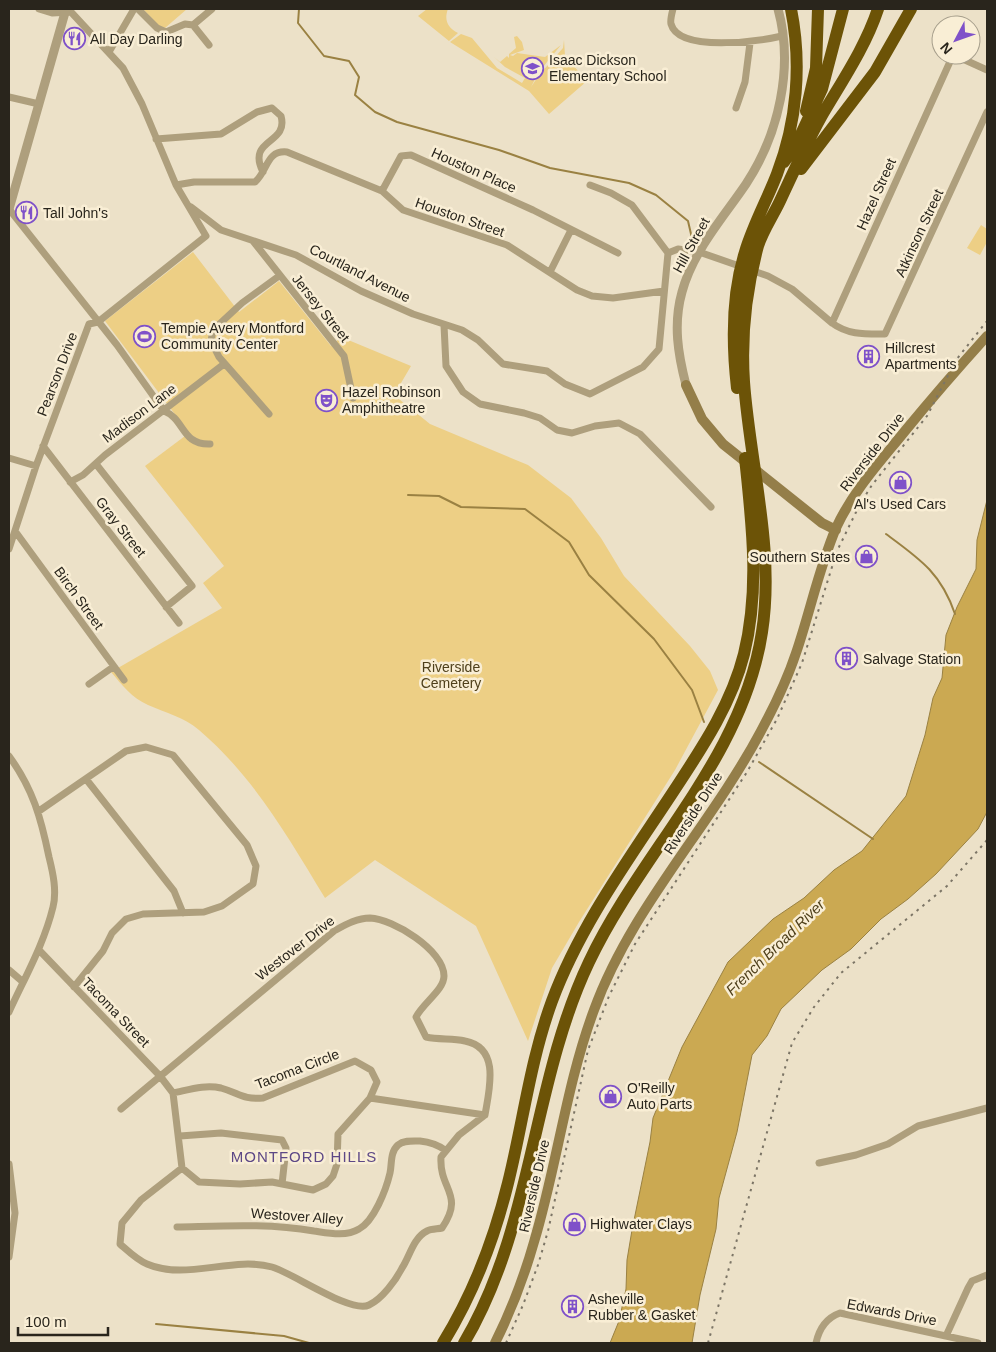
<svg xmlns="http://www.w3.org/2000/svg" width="996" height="1352" font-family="Helvetica,sans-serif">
  <rect width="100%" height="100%" fill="#ece1c8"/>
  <!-- green -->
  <path fill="#edcf85" d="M143,9H187L165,28L159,26Z
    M427,9H448C444,19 447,28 458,33L449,41L418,16Z
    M461,34L472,38L497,68L522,83L525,78L505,67L494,57L500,62L507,56L509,58V54L516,48L514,37L517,36L522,42L524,50L510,55L513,56L517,53L545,57L561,45L538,73L531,87L539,75L563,48L564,40L565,56L587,81L549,114L529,91L450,42Z
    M981,225L987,229V242L980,255L967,248Z
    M193,252L239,312L279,281L331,346L341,337L411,366L394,395L430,424L528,465L571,498L601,538L624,576L690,646L710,671L718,690L675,770L579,922L552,968L528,1041L476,926L375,860L325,898C288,837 254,777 199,730C184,717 166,713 148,705C132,698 122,685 111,672L222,608L203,583L224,566L145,466L189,433L105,321Z"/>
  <!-- water -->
  <path fill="#cba952" stroke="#9a8142" d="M987,500V812L978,829L936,874L908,899L881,919L851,949L822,970L781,1009L767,1036L752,1055L737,1132L719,1198L716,1229L700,1295L692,1343H610L619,1321L626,1289L627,1260L632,1230L650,1142L653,1118L682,1047L728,962L773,919L804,898L834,870L862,851L906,796L925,735L933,698L942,678L946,635L957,607L976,569L977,540Z"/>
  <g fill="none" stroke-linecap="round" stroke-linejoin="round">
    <!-- stream -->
    <path stroke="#9a8142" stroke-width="2" d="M299,9L298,23L324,56L349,61L359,77L355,95L375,112L397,122L499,150L550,168L629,183L656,195L688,221L694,247
      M408,495L439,496L461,507L525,509L569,542L589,575L654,639L692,690L704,722
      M886,534C920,559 941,573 955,614
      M759,762L873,839
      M156,1324L284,1336L309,1343"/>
    <!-- minor -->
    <path stroke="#ae9f7d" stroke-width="7" d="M138,9L157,28L166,32L185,24L193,25L212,9
      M673,9C672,13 670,20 671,24C679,53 760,41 782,36
      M193,25L209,45
      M109,52L134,9
      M953,55L832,323C848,335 865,334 885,334L987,112
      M954,55L987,70
      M9,97L39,104
      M736,108L745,82L750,43
      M156,139L221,134L257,112L272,108L281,116C289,145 246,138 263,172
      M176,185L194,182H255C268,171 266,150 287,152L382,191L403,210L507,245L577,290L592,296L613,298L664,291
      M590,185L611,193L632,205L668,253
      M382,191L401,156L411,155L533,210L618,253
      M191,207L221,230L296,255L361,291L413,314L462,330L478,340L503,364L547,371L565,384L590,394L643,367L659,349L668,253
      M9,209L117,345L164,411C185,419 181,445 210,444
      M253,241L344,356L353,398
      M668,253L678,249L699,252L768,276L792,289L832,323
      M550,272L571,230
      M444,325L446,366L463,392L480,404L524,413L540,418L557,430L572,433L595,426L619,423L640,434L711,507
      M269,414L219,357L211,341L213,330L242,303L279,276
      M43,446L179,623
      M9,458L36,466
      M96,464L192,586L166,607
      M70,482L83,475L105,455L224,364
      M15,531L124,680
      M9,549L36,466L89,324L98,322L206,236L176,185L142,104L123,68L71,12L52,13L39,9
      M89,684L113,667
      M9,756C33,789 41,818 49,857C53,873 57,891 53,907C44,944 25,977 9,1012
      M86,779L174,891L183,913
      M39,811L126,751L146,747L173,755L247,845L256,866L253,884L222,906L204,912L143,914L126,919L112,933L103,951L74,987
      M39,950L160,1076L173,1093L182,1168L199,1182L240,1184L272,1182L313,1190L326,1184L333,1176L337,1164L338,1134L370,1098L377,1082L371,1070L355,1061L263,1098C243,1100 239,1093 221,1088C205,1084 188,1090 173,1093
      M9,970L23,982
      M370,1098L485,1115
      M121,1109L334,931C345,925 357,918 370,918C393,919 444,950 444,976C444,990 423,1003 416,1017L426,1037C439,1040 452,1038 465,1041C501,1048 489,1090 485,1115L459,1135L441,1157C439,1190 465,1194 442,1228C438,1229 431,1229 427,1231C413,1238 410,1256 402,1268C396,1280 382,1299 369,1305C351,1314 293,1273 272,1267C232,1256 186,1281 147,1264C137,1260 128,1251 120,1244L122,1223L141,1200L182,1168
      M180,1136L221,1133L282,1140L286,1148L282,1184
      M819,1163L856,1155L888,1144L918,1126L987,1108
      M9,1164L15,1213L9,1257
      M177,1227C223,1226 268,1223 314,1231C328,1233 346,1237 359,1229C374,1221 386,1190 390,1173C392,1164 390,1152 398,1145C404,1140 413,1141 420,1141C429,1142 438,1145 445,1150
      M946,1336L968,1288L972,1281L987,1275
      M816,1343C819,1329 826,1318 840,1313L978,1343"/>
    <!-- tertiary -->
    <path stroke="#ae9f7d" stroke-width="9" d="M9,209L66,9
      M686,385C678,354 673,324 682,292C693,251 723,218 746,184C779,134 794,67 778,9"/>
    <!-- secondary -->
    <path stroke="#947e49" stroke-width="10" d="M686,385L702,419L723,444L822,523L836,530
      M495,1343C511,1311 524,1277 534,1242C557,1166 566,1085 594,1010C631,908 710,827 761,731C774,707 787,680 796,653C810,612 819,568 836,528C853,491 880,462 905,431C932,398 959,367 987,336"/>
    <!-- motorway -->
    <path stroke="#6c5307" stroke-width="12" d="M806,111L816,68L818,9
      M784,162L796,145L822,89L843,9
      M801,169L875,72L911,9
      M737,388C732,344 731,296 745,252C753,225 767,200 777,174C797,122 802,64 791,9
      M443,1343C473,1294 494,1240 508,1183C523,1123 530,1061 552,1001C581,923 632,855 677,786C704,745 732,702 744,654C760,589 752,524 745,458
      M464,1343C534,1225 531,1084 589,962C642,850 743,759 762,632C775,549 750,465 744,382C741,336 746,290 758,246C763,230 773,216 780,201C793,173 806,144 821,117C842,81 865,48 878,9"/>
    <!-- rail -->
    <path stroke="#7c7566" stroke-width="2" stroke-dasharray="2.5 5" stroke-linecap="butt" d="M506,1343L523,1305L538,1265L548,1231L588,1050L609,996L635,944L747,772L777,719L802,663L837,551L860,504L872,485L927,416L956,360L987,321
      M708,1343L792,1043L814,1007L841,973L947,886L987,840"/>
  </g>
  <!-- icons -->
  <defs>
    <symbol id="restaurant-ring" viewBox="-11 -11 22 22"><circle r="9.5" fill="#f9eed5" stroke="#7f51c9" stroke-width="1.5"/><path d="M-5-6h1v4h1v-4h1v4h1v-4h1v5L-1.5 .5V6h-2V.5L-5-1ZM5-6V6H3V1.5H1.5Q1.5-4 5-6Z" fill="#7f51c9"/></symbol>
    <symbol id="school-ring" viewBox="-11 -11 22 22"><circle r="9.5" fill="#f9eed5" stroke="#7f51c9" stroke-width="1.5"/><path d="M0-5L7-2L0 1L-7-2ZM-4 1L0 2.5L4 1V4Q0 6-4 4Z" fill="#7f51c9"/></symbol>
    <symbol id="stadium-ring" viewBox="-11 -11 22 22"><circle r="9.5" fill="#f9eed5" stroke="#7f51c9" stroke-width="1.5"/><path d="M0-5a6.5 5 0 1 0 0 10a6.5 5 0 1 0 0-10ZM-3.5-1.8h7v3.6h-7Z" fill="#7f51c9"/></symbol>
    <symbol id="building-ring" viewBox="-11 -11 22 22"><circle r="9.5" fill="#f9eed5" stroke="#7f51c9" stroke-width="1.5"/><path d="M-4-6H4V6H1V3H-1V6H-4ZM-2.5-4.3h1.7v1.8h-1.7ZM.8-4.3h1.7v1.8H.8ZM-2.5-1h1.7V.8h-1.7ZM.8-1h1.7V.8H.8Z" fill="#7f51c9"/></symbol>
    <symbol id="theatre-ring" viewBox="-11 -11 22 22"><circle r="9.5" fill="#f9eed5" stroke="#7f51c9" stroke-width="1.5"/><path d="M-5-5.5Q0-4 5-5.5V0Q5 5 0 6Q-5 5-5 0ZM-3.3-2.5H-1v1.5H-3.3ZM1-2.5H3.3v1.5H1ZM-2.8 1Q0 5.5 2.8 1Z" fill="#7f51c9"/></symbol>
    <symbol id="shop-ring" viewBox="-11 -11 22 22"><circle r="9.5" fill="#f9eed5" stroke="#7f51c9" stroke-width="1.5"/><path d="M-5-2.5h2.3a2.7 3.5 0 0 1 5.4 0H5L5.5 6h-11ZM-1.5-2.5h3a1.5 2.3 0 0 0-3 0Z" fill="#7f51c9"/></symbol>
  </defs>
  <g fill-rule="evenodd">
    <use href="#restaurant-ring" x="62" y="26" width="25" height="25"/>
    <use href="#school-ring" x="520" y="56" width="25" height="25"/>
    <use href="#restaurant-ring" x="14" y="200" width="25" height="25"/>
    <use href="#stadium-ring" x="132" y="324" width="25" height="25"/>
    <use href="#building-ring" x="856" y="344" width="25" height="25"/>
    <use href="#theatre-ring" x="314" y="388" width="25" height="25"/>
    <use href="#shop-ring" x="888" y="470" width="25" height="25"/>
    <use href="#shop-ring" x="854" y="544" width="25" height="25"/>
    <use href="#building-ring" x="834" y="646" width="25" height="25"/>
    <use href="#shop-ring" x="598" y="1084" width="25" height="25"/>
    <use href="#shop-ring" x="562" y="1212" width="25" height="25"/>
    <use href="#building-ring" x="560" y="1294" width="25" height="25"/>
  </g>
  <g text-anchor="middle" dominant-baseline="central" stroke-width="5" stroke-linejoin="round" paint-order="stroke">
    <!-- poi labels -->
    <g font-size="14" fill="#29251c" stroke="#f9eed5" text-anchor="start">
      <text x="90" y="39">All Day Darling</text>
      <text x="549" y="60">Isaac Dickson<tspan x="549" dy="16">Elementary School</tspan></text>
      <text x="43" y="213">Tall John's</text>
      <text x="161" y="328">Tempie Avery Montford<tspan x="161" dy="16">Community Center</tspan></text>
      <text x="885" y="348">Hillcrest<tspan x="885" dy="16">Apartments</tspan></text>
      <text x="342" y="392">Hazel Robinson<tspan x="342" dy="16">Amphitheatre</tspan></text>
      <text x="900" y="504" text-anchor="middle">Al's Used Cars</text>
      <text x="850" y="557" text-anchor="end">Southern States</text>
      <text x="863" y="659">Salvage Station</text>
      <text x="627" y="1088">O'Reilly<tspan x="627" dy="16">Auto Parts</tspan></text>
      <text x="590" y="1224">Highwater Clays</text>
      <text x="588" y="1299">Asheville<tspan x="588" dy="16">Rubber &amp; Gasket</tspan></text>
    </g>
    <!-- street labels -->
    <g font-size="14" fill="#29251c" stroke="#f9eed5">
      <text transform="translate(474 170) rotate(24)">Houston Place</text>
      <text transform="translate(876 194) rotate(-66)">Hazel Street</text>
      <text transform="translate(460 217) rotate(19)">Houston Street</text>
      <text transform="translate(919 233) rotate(-65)">Atkinson Street</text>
      <text transform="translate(691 245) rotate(-61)">Hill Street</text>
      <text transform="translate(360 273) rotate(27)">Courtland Avenue</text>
      <text transform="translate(321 308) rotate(51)">Jersey Street</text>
      <text transform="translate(57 374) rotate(-69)">Pearson Drive</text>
      <text transform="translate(139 413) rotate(-37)">Madison Lane</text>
      <text transform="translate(872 452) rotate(-52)">Riverside Drive</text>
      <text transform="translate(121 527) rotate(52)">Gray Street</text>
      <text transform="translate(79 598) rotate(54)">Birch Street</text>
      <text transform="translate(693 813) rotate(-57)">Riverside Drive</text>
      <text transform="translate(295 948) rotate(-38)">Westover Drive</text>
      <text transform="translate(116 1012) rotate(46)">Tacoma Street</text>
      <text transform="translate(297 1069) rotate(-21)">Tacoma Circle</text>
      <text transform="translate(534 1186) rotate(-77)">Riverside Drive</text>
      <text transform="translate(297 1216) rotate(4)">Westover Alley</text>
      <text transform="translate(892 1312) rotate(11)">Edwards Drive</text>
    </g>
    <!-- park labels -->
    <g font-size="14" fill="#4f401b" stroke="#f9eed5">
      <text x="451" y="667">Riverside<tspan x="451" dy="16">Cemetery</tspan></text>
    </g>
    <!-- water labels -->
    <g font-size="15" font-style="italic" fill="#4e3f1a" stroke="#f9eed5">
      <text transform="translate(775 947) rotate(-44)">French Broad River</text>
    </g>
    <!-- neighbourhood labels -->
    <g font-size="15" letter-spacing="1" fill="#5d4886" stroke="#f9eed5">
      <text x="304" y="1156">MONTFORD HILLS</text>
    </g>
  </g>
  <!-- border -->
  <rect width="996" height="1352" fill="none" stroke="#29251c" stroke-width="20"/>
  <!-- north arrow -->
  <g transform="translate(956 40) rotate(229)"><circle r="24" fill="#f9eed5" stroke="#a69e8b"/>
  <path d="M0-4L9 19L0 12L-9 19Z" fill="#7f51c9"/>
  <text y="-8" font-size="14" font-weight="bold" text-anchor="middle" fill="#29251c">N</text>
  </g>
  <!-- scale -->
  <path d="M18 1327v8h90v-8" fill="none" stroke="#29251c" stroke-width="2.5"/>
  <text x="25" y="1327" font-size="15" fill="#29251c" stroke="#f9eed5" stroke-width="4" paint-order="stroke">100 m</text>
</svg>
